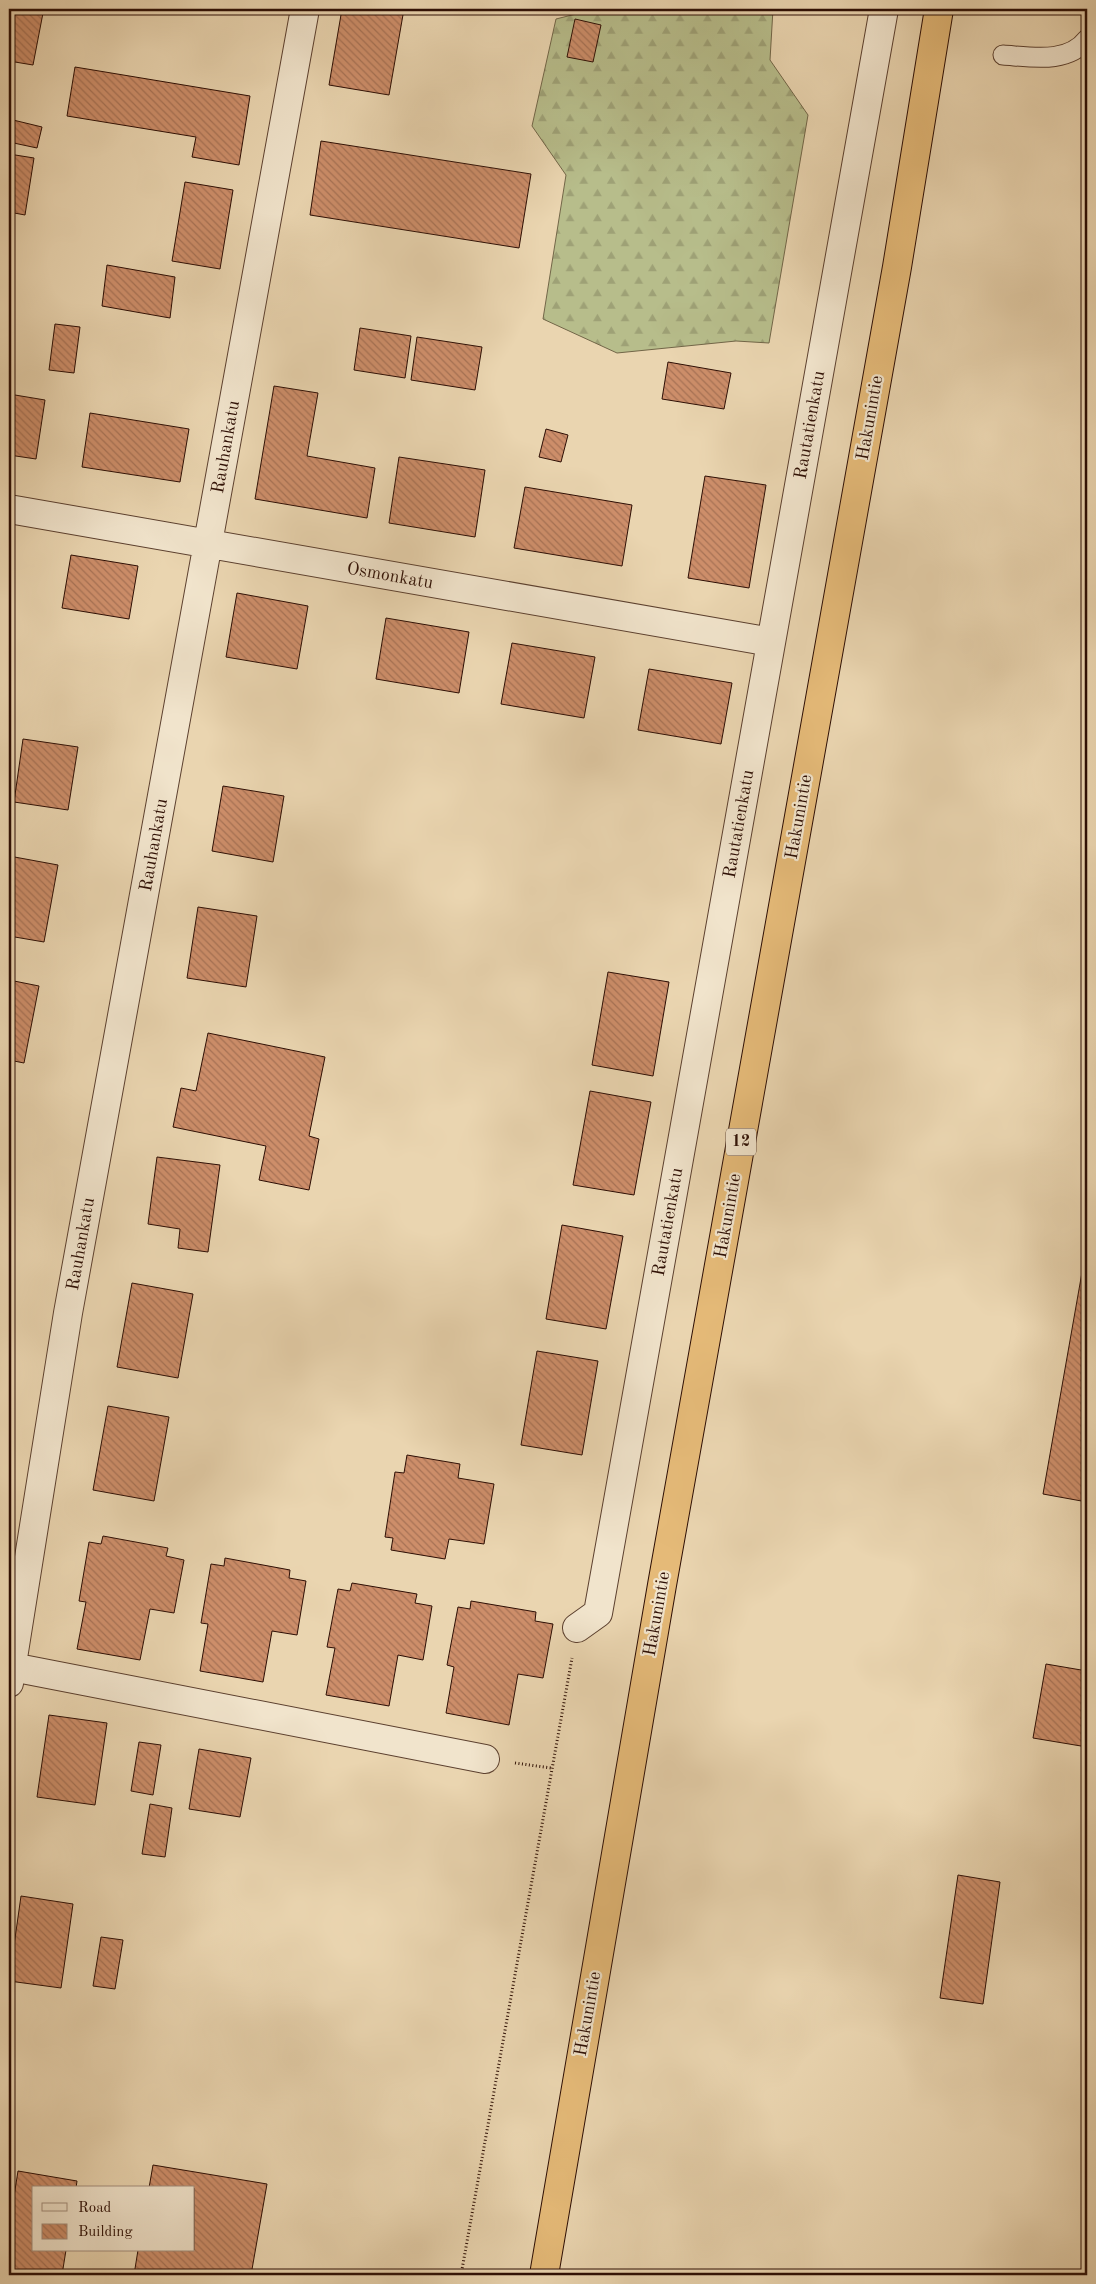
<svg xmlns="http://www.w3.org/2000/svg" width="1096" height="2284" font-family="'Old Standard TT',serif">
  <defs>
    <pattern id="forest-firs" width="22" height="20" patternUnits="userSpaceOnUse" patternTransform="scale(1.25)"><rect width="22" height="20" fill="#b7bd8b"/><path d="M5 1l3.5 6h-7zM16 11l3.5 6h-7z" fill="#9ea176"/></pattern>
    <pattern id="building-back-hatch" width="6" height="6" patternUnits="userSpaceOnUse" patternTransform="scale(1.25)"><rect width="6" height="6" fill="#cd8e6a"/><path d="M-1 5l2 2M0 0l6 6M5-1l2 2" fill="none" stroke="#a77255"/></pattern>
  </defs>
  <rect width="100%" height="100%" fill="#ead5b0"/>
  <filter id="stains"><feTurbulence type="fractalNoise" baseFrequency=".004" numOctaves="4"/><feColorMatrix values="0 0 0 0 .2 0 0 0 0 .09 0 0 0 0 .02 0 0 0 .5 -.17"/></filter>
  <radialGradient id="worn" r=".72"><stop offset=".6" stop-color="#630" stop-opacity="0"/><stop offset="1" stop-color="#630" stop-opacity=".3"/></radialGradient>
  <!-- forest -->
  <path fill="url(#forest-firs)" stroke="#726648" d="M596,9H773L770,60L808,115L769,343L736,341L617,353L543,319L566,175L532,126L556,19Z"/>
  <!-- building -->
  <path fill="url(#building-back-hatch)" stroke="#2d0e04" d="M15,9L43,13L33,65L9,61V41Z
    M342,9H404L389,95L329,85Z
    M575,19L601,25L593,62L567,57Z
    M75,67L250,96L239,165L192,157L196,137L67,116Z
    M9,119L42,127L37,148L9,142Z
    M321,141L531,174L519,248L310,215Z
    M9,154L34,158L25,215L9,212Z
    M185,182L233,190L220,269L172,261Z
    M107,265L175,277L170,318L102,306Z
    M55,324L80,327L74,373L49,370Z
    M360,328L411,336L405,378L354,370Z
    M417,337L482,347L475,390L411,380Z
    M668,362L731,373L724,409L662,399Z
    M274,386L318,393L307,456L375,468L367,518L255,499Z
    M9,394L45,400L36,459L9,455Z
    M90,413L189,429L180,482L82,467Z
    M546,429L568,435L561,462L539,457Z
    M399,457L485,470L475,537L389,523Z
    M705,476L766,485L749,588L688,578Z
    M525,487L632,505L622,566L514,548Z
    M71,555L138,566L129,619L62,608Z
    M237,593L308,606L297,669L226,657Z
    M386,618L469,632L459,693L376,679Z
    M512,643L595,657L584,718L501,704Z
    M649,669L732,683L721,744L638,730Z
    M23,739L78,747L68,810L14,802Z
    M223,786L284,796L273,862L212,851Z
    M9,856L58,865L44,942L9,936Z
    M198,907L257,916L246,987L187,978Z
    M608,972L669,982L653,1076L592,1065Z
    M9,980L39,986L24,1063L9,1060Z
    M208,1033L325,1057L309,1136L319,1139L309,1190L259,1180L266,1146L173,1127L181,1088L196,1091Z
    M590,1091L651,1102L634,1195L573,1185Z
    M157,1157L220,1165L208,1252L178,1248L180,1229L148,1224Z
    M562,1225L623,1236L606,1329L546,1319Z
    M1084,1261L1087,1262V1502L1043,1494Z
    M132,1283L193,1294L178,1378L117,1367Z
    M537,1351L598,1361L582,1455L521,1445Z
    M108,1406L169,1417L154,1501L93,1490Z
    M407,1455L460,1464L458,1478L494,1484L484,1544L449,1539L445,1559L391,1550L393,1538L385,1537L395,1472L404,1473Z
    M103,1536L168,1548L166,1556L184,1560L174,1613L150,1609L140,1660L77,1649L86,1602L79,1601L89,1542L101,1544Z
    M225,1558L290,1570L289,1578L306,1581L297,1635L272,1631L263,1682L200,1671L208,1624L201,1623L211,1564L224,1566Z
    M352,1583L417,1594L415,1603L432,1606L423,1660L398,1655L389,1706L326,1695L335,1648L327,1647L338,1589L350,1591Z
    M471,1601L536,1612L535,1621L553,1624L543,1678L518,1674L509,1725L446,1713L454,1667L447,1665L458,1607L470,1609Z
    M1046,1664L1087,1671V1747L1033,1738Z
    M49,1715L107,1723L95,1805L37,1797Z
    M139,1742L161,1745L153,1795L131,1791Z
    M199,1749L251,1758L240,1817L189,1809Z
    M150,1804L172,1808L165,1857L142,1854Z
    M958,1875L1000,1882L983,2004L940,1998Z
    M21,1896L73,1904L61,1988L9,1981Z
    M101,1937L123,1940L115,1989L93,1986Z
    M153,2165L267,2184L251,2275H134L138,2250H194V2188H149Z
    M18,2171L77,2181L76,2188H34V2250H66L62,2275H9V2228Z"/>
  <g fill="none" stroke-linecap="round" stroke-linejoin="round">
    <defs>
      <path id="lane" d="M1003,55C1032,57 1068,64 1087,39"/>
      <path id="street" d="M9,509L771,642
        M577,1628L598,1613L884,9
        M12,1667L485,1759
        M9,1683L68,1313L305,9"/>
      <path id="highway" d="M544,2275L662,1585L897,267L939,9"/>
    </defs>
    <!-- lane casing -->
    <use href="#lane" stroke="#5c402f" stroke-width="21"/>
    <!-- street casing -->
    <use href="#street" stroke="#5c402f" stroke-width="30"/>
    <!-- highway casing -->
    <use href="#highway" stroke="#2d0e04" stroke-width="30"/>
    <!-- path -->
    <path stroke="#2d0e04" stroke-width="3" stroke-dasharray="1 2.5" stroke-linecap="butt" d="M515,1763L551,1768
      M461,2275L572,1658"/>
    <!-- lane -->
    <use href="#lane" stroke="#f1e4cc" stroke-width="19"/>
    <!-- street -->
    <use href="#street" stroke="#f1e4cc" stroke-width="28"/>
    <!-- highway -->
    <use href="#highway" stroke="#e5ba78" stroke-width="28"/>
  </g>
  <g text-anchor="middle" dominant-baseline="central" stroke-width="4.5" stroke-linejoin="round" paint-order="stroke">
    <!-- shield labels -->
    <rect fill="#f1e4cc" stroke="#684e40" stroke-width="1" x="726" y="1128.5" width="30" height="27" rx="4"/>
    <g font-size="16" font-weight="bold" fill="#2d0e04">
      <text x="741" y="1142">12</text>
    </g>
    <!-- street labels -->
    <g font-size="18" fill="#2d0e04" stroke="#f1e4cc">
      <text transform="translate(870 418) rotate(-80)">Hakunintie</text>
      <text transform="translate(810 425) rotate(-80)">Rautatienkatu</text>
      <text transform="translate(226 447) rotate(-80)">Rauhankatu</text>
      <text transform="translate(390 576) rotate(10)">Osmonkatu</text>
      <text transform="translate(799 817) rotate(-80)">Hakunintie</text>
      <text transform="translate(739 824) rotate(-80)">Rautatienkatu</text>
      <text transform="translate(154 845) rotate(-80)">Rauhankatu</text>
      <text transform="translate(728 1216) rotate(-80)">Hakunintie</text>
      <text transform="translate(668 1222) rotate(-80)">Rautatienkatu</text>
      <text transform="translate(81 1244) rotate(-80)">Rauhankatu</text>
      <text transform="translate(657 1614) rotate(-80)">Hakunintie</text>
      <text transform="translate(588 2014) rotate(-80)">Hakunintie</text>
    </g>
  </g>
  <!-- margin -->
  <rect width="1096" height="2284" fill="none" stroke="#ead5b0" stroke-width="30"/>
  <rect x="10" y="10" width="1076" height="2264" fill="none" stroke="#2d0e04" stroke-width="2.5"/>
  <rect x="15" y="15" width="1066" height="2254" fill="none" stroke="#2d0e04"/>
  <!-- legend -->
  <rect x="32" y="2186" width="162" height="65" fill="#f1e4cc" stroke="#a38e7c"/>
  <rect x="42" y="2203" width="25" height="8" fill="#f1e4cc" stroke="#a38e7c"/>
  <text x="78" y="2212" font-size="15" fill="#2d0e04">Road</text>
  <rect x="42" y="2224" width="25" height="15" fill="url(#building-back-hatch)" stroke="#a38e7c"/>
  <text x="78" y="2236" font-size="15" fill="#2d0e04">Building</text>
  <rect width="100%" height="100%" filter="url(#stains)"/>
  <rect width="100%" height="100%" fill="url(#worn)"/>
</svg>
